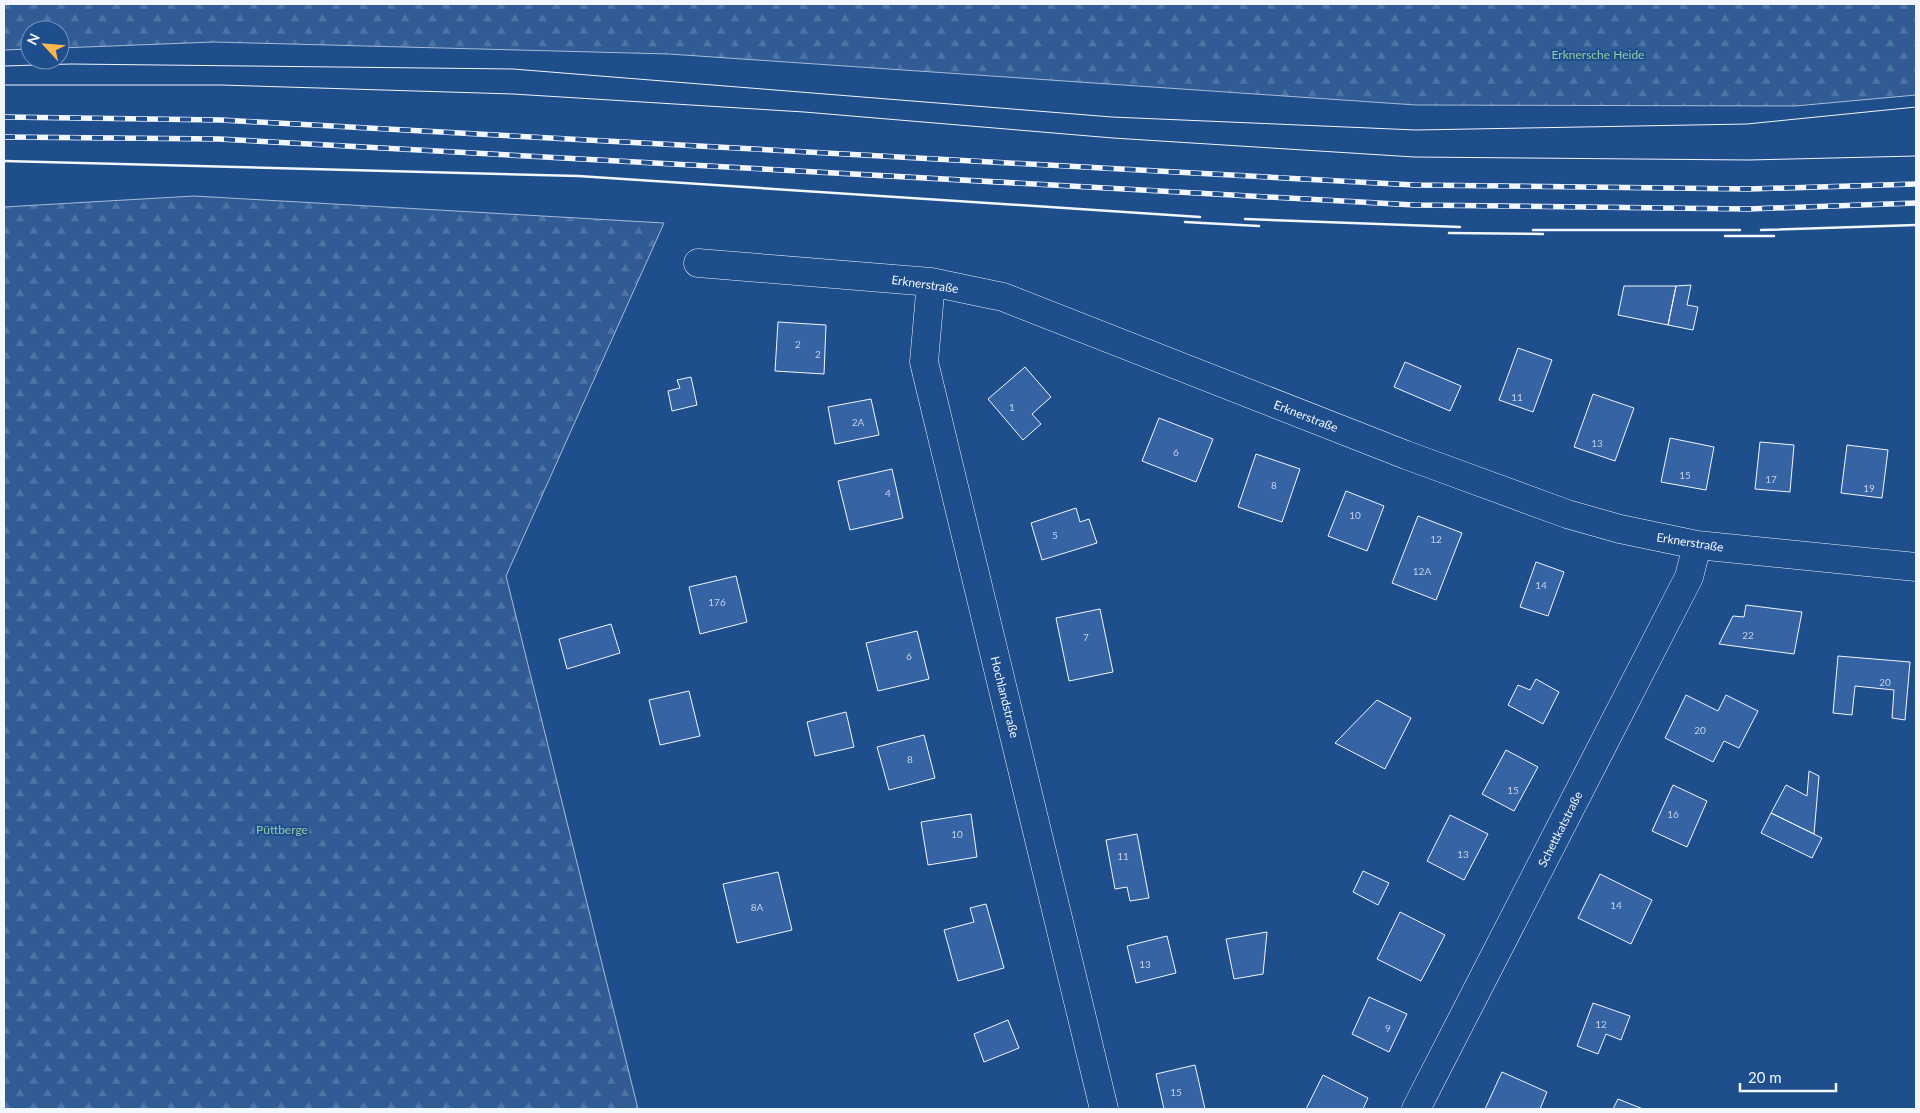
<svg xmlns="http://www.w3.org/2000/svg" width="1920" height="1113" font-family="Lato,sans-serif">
  <defs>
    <pattern id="forest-firs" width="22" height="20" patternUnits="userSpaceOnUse" patternTransform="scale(1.25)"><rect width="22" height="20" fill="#305b95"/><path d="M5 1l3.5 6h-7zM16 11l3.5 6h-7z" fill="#4e73a5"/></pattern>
  </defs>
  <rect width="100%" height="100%" fill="#1f4e8c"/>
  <!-- forest -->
  <path fill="url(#forest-firs)" stroke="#a8bbd7" d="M4,4H1916V95L1795,106L1416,105L669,54L214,42L60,48V30H30V49L4,50Z
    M194,196L664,223L506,576L638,1109H4V207Z"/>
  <!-- building -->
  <path fill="#3563a3" stroke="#f2f6ff" d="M1691,285L1687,305L1698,307L1693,330L1668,325L1676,286Z
    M1624,286H1676L1668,325L1618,315Z
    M778,322L826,325L824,374L775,371Z
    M1518,348L1552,360L1533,412L1499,400Z
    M1405,362L1461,386L1450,411L1394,387Z
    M1025,367L1051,397L1032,414L1041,424L1023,440L988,399Z
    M691,377L697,405L672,411L668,391L680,388L677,380Z
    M1593,394L1634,408L1615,461L1574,447Z
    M871,399L879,435L835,444L828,407Z
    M1159,418L1213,439L1196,482L1142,461Z
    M1670,438L1714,447L1706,490L1661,482Z
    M1760,442L1794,445L1790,492L1755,489Z
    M1847,445L1888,450L1882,498L1841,493Z
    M1256,454L1300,469L1282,522L1238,507Z
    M892,469L903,518L850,530L838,481Z
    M1346,491L1384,506L1367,551L1328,536Z
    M1076,508L1080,522L1089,519L1097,543L1042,560L1031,523Z
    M1418,516L1462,533L1436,600L1392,583Z
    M1536,562L1564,572L1548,616L1520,607Z
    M736,576L747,622L700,634L689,587Z
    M1746,605L1802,612L1794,654L1719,644L1733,616L1744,617Z
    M1100,609L1113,672L1069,681L1056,618Z
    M611,624L620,653L567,669L559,639Z
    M917,631L929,679L878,691L866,643Z
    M1838,656L1910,662L1905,720L1892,718L1894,690L1855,686L1852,715L1833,713Z
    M1536,679L1559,692L1543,724L1508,705L1518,685L1530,690Z
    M689,691L700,736L660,745L649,700Z
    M1686,695L1718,711L1726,695L1758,711L1739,748L1724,741L1713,762L1665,738Z
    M1377,700L1411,718L1385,769L1335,743Z
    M846,712L854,747L815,756L807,722Z
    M924,735L935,778L889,790L877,747Z
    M1506,750L1538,767L1514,811L1482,794Z
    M1809,771L1819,776L1814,834L1771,813L1786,785L1807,796Z
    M1673,785L1707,801L1687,847L1652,831Z
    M1771,813L1822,838L1812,858L1761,833Z
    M971,814L977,857L928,865L921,822Z
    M1450,815L1488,834L1464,880L1427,861Z
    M1137,834L1149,898L1130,901L1127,887L1115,889L1106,840Z
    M1363,871L1389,883L1378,905L1353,892Z
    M778,872L792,930L737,943L723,884Z
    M1600,874L1652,900L1631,944L1578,918Z
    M986,904L1004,968L958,981L944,930L974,922L970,908Z
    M1400,912L1445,935L1421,981L1377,959Z
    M1267,932L1263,974L1234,979L1226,939Z
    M1167,936L1176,973L1136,983L1127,946Z
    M1369,997L1407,1014L1389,1052L1352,1034Z
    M1593,1003L1630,1016L1621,1040L1606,1034L1598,1054L1577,1046Z
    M1008,1020L1019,1048L984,1062L974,1034Z
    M1195,1065L1205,1109H1164L1156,1074Z
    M1502,1072L1547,1092L1540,1109H1485Z
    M1323,1075L1368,1098L1363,1109H1306Z
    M1618,1099L1643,1109H1613Z"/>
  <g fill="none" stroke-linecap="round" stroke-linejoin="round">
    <defs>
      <path id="street" d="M698,263L931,282L1003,297L1406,455L1567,514L1620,529L1697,545L1916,567
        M931,282L924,362L1104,1109
        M1416,1109L1689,577L1697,545"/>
    </defs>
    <!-- street casing -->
    <use href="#street" stroke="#f2f6ff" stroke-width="29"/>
    <!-- street -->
    <use href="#street" stroke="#1f4e8c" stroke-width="28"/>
    <!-- tram -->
    <path stroke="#f2f6ff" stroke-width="1" d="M4,66L71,64L513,69L1112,117L1416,130L1747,124L1916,107
      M4,85H221L513,94L804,112L1113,138L1414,157L1749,160L1916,156"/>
    <defs>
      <path id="rail" d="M4,117L221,120L1414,185L1749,189L1916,184
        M4,137L219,139L1414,205L1748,209L1916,203"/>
    </defs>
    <!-- rail casing -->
    <use href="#rail" stroke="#f2f6ff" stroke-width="5.5"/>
    <!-- rail -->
    <use href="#rail" stroke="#1f4e8c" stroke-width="4" stroke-dasharray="11" stroke-linecap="butt"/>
    <!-- wall -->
    <path stroke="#f2f6ff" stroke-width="2.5" d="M4,161L578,176L1200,217
      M1245,219L1460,227
      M1185,222L1259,226
      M1533,230H1740
      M1761,230L1916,225
      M1449,233L1543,234
      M1725,236H1774"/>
  </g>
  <g text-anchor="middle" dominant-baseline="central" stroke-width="4" stroke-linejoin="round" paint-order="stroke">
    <!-- number labels -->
    <g font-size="10" fill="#c3d1e8">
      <text x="798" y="344">2</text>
      <text x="818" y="354">2</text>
      <text x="1517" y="397">11</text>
      <text x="1012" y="407">1</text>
      <text x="858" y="422">2A</text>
      <text x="1597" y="443">13</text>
      <text x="1176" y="452">6</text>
      <text x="1685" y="475">15</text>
      <text x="1771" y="479">17</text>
      <text x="1274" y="485">8</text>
      <text x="1869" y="488">19</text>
      <text x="888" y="493">4</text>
      <text x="1355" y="515">10</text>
      <text x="1055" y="535">5</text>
      <text x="1436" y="539">12</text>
      <text x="1422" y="571">12A</text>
      <text x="1541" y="585">14</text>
      <text x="717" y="602">176</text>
      <text x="1748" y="635">22</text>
      <text x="1086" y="637">7</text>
      <text x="909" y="656">6</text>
      <text x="1885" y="682">20</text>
      <text x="1700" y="730">20</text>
      <text x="910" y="759">8</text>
      <text x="1513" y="790">15</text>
      <text x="1673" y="814">16</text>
      <text x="957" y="834">10</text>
      <text x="1463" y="854">13</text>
      <text x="1123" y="856">11</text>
      <text x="1616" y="905">14</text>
      <text x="757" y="907">8A</text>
      <text x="1145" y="964">13</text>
      <text x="1601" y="1024">12</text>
      <text x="1388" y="1028">9</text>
      <text x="1176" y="1092">15</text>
    </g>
    <!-- park labels -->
    <g font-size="12" fill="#97c8a6" stroke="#1f4e8c">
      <text x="1598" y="54">Erknersche Heide</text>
      <text x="282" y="829">Püttberge</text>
    </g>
    <!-- street labels -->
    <g font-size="12" fill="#f2f6ff" stroke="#1f4e8c">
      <text transform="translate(925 284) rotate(8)">Erknerstraße</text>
      <text transform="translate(1306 416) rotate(21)">Erknerstraße</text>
      <text transform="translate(1690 542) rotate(9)">Erknerstraße</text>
      <text transform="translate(1005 697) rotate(76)">Hochlandstraße</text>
      <text transform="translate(1560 829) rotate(-63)">Schettkatstraße</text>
    </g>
  </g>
  <!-- border -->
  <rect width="1920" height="1113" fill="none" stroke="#f2f6ff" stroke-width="10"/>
  <!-- north arrow -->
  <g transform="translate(45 45) rotate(296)"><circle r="24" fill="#1f4e8c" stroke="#7391ba"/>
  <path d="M0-4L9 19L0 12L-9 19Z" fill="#ffb74d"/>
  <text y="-8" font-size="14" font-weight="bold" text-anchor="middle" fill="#f2f6ff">N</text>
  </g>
  <!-- scale -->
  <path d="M1740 1083v8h96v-8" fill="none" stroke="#f2f6ff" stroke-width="2.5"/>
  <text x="1748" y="1083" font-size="15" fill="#f2f6ff" stroke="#1f4e8c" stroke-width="4" paint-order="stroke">20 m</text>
</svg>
